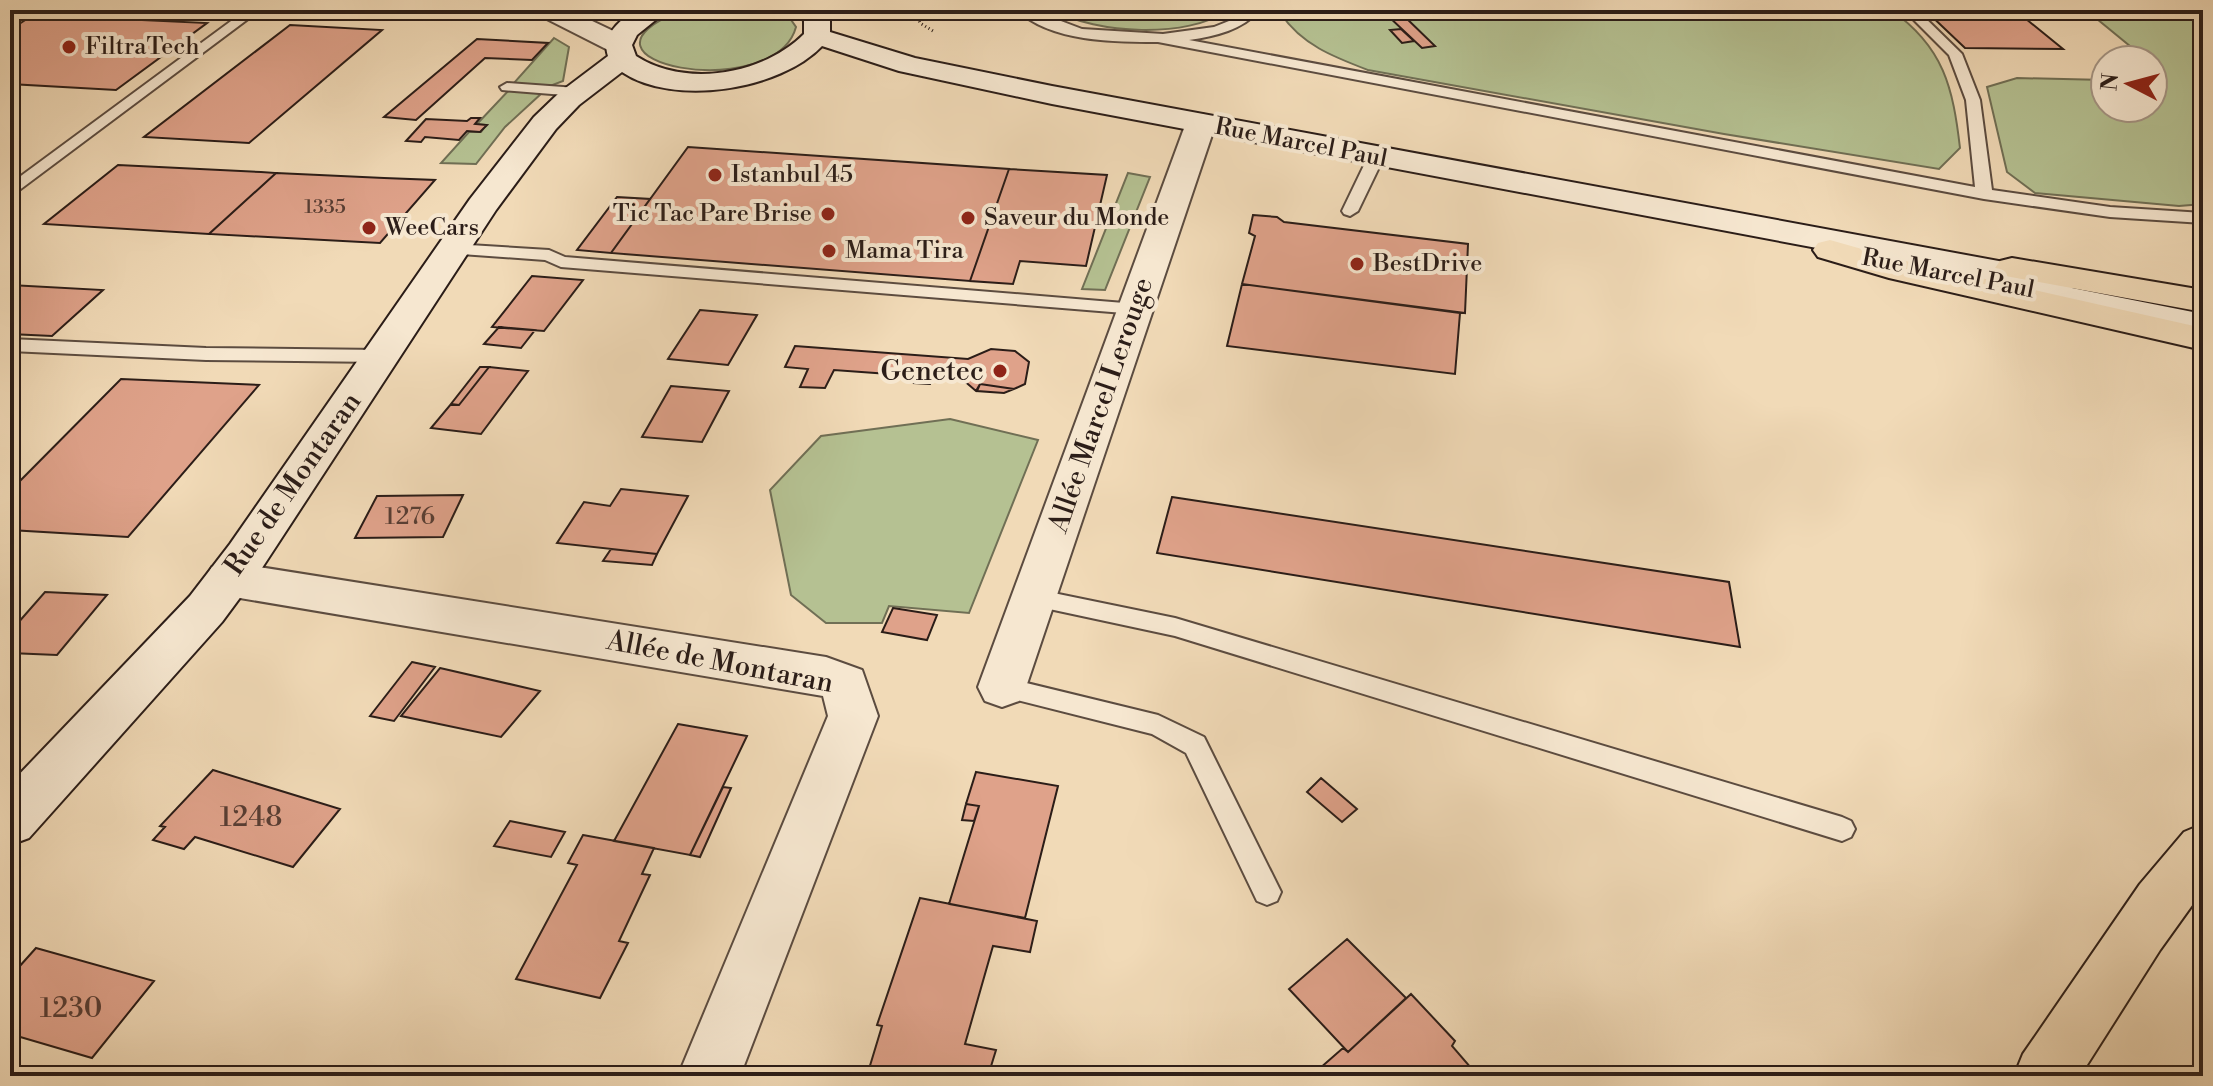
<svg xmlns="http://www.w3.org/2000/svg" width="2213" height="1086" font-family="'Libre Bodoni',serif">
  <rect width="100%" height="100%" fill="#f1dab7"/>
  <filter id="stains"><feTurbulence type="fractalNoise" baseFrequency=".0025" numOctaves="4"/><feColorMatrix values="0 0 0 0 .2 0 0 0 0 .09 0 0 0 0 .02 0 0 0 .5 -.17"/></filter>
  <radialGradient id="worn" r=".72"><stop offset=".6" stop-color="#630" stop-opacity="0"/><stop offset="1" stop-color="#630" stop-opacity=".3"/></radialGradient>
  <!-- green -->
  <path fill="#b5c192" stroke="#706f55" stroke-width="2" d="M682,10H778L789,17L796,27C775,105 548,63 682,10Z
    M1053,10H1229C1186,39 1097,34 1053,10Z
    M1283,10H1891C1944,47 1953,88 1960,148L1939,169L1724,134L1368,70C1334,57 1302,45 1281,14Z
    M2086,10H2203V204L2179,206L2035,193L2007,172L1987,87L2017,78L2105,80V108H2153V81H2157L2164,73L2153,65V60H2147Z
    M554,38L569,47L563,81L550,86L513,84Z
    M509,90L543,92L505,127L476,164L441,163L469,132H481L486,125L477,124Z
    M1128,173L1150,177L1105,290L1082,289Z
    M950,419L1038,440L969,613L889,606L882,623H826L791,595L770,490L821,436Z"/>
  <!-- building -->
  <path fill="#dfa28a" stroke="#2b1d18" stroke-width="2" d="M1925,10H2015L2063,49L1965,48Z
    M1402,14L1435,46L1422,48L1388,16Z
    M33,15L207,23L116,90L10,84V30Z
    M290,25L382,30L249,143L144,137Z
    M1401,29L1414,41L1402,43L1390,30Z
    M477,39L548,43L532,60L485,58L416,120L384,117Z
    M471,118H480L475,124L487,125L480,132L467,131L459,140L425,137L421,142L406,141L426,119L467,121Z
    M688,147L1009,169L970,281L611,253Z
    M118,165L261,172L276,173L209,234L44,224Z
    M1009,169L1107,175L1086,266L1020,261L1013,284L970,281Z
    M276,173L384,178L435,180L380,243L209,234Z
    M617,197L650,199L611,253L577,250Z
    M1253,215L1277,217L1284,222L1468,244L1465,313L1242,284L1255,236L1249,233Z
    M532,276L583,280L544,331L492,327Z
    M1242,284L1460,313L1455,374L1227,346Z
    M10,285L103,290L52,336L10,334Z
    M700,310L757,315L728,365L668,359Z
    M499,327L535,330L521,348L484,344Z
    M795,346L968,359L991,349L1015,351L1029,362L1025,384L1014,389L980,384L976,391L962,379L932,378L930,384L914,383L916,376L834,370L825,388L800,387L808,369L785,367Z
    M480,367H489L459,405L451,404Z
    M489,367L528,371L481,434L431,428L451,404L459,405Z
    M121,379L259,385L128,537L10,530V491Z
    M980,384L1014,389L1004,393L977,391Z
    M671,386L729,391L702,442L642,437Z
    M621,489L688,496L657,554L557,543L584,502L610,506Z
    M463,495L443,537L355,538L377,496Z
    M1172,497L1729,582L1740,647L1157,553Z
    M611,549L657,554L652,565L603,561Z
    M45,592L107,595L57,655L10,653V632Z
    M893,608L937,615L927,640L882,632Z
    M412,662L435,667L394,721L370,716Z
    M440,668L540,691L501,737L401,716Z
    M678,724L747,736L690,855L614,841Z
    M213,770L340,809L293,867L195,837L184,849L153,840L165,827L160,826Z
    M976,772L1058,786L1025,918L949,904L979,806L966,804Z
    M1321,778L1357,809L1342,822L1307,792Z
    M723,787L731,788L700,857L690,855Z
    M966,804L979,806L974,821L962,820Z
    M510,821L565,832L551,857L494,846Z
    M583,835L654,848L642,874L650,875L619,941L628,943L600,998L516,979L577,865L568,863Z
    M920,898L1037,921L1030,952L993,946L965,1044L996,1050L988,1076H900L869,1069L882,1026L877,1025Z
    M1347,939L1406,998L1348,1052L1289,989Z
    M36,948L154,981L92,1058L10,1034V977Z
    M1411,994L1455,1041L1452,1046L1478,1076H1311L1343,1048L1348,1052Z"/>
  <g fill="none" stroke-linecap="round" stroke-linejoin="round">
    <defs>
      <path id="lane" d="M55,10H70L59,19H49L47,16Z
        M246,10H260L10,197V184Z
        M1017,10H1032L1082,29L1163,34L1214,27L1234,19L1246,10H1260C1242,30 1216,36 1189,40L1975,187L1966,100L1949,55L1904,10H1917L1962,54L1980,100L1992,190L2110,207L2203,213V223L2110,217L1984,199L1158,42C1114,42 1051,42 1017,10Z
        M507,83L577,88L584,92L577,96L502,90L500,87Z
        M1376,152L1384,157L1358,211L1350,216L1344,214L1342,211L1368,157Z
        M453,244L549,250L565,257L1136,304L1145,309L1136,314L561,267L545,260L447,253L444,249Z
        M10,339L206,348L381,350L390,356L381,362L206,360L10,351Z
        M1034,589L1175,618L1842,817L1851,821L1855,829L1851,837L1842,841L1175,636L1026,604L1023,598L1026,592Z
        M1002,677L1158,715L1204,737L1281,892L1277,901L1267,905L1257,901L1186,753L1152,734L993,694L990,687L993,680Z"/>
      <path id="street" d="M535,10H569L628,38L632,44L628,50H608L539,15Z
        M1201,114L1212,117L1216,123L1026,687L1019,701L1002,707L985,701L978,687L1186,123L1190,117Z
        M228,562L826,657L862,670L878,716L740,1076H678L828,716L823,696L228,596L212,591L205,579L212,567Z"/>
      <path id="secondary" d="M635,10H668L637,35L632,45L636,56C685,88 763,75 804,34V21L797,10H822L830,20V32L915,58L1052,86L2058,272L2070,276L2076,283L2072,288L2203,314V336L2020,299L2015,291L2019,286L1052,104L899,71L822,46C780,90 674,107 622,72L579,105L556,129L496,210L262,568L222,622L29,838L10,845V784L190,596L230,544L470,199L534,117L559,93L608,56C601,36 619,21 635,10Z"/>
      <path id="primary" d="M1830,240L1897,259L2203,328V350L1889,278L1818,257L1813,250L1818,243Z
        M2012,258L2203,290V312L2000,275L1995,268L2000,261Z
        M2203,824V890L2160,950L2080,1076H2014L2023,1054L2140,884L2184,832Z"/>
    </defs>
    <!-- lane casing -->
    <use href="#lane" stroke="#5c4c40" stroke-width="4"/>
    <!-- street casing -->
    <use href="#street" stroke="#5c4c40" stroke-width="4"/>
    <!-- secondary casing -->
    <use href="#secondary" stroke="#2b1d18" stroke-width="4"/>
    <!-- primary casing -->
    <use href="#primary" stroke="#2b1d18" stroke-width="4"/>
    <!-- path -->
    <path stroke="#2b1d18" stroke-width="3" stroke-dasharray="1 3" stroke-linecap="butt" d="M915,10L920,23L933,31"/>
    <!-- lane -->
    <use href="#lane" fill="#f6e7d0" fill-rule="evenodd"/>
    <!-- street -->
    <use href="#street" fill="#f6e7d0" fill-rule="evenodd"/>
    <!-- secondary -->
    <use href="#secondary" fill="#f6e7d0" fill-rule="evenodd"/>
    <!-- primary -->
    <use href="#primary" fill="#f1dab7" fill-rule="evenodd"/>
  </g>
  <!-- markers -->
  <g fill="#8f2418" stroke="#f6e7d0" stroke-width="3">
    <circle cx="69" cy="47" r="8"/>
    <circle cx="715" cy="175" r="8"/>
    <circle cx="828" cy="214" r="8"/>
    <circle cx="968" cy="218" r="8"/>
    <circle cx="369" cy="228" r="8"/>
    <circle cx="829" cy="251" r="8"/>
    <circle cx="1357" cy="264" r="8"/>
    <circle cx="1000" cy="371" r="8"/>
  </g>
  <g text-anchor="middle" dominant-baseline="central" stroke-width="8" stroke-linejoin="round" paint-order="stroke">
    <!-- far-number labels -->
    <g font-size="20" fill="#583e34">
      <text x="325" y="207">1335</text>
    </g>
    <!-- far-poi labels -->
    <g font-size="24" fill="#2b1d18" stroke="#f6e7d0" text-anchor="start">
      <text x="85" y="47">FiltraTech</text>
      <text x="731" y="175">Istanbul 45</text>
      <text x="812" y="214" text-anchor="end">Tic Tac Pare Brise</text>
      <text x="984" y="218">Saveur du Monde</text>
      <text x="385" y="228">WeeCars</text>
      <text x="845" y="251">Mama Tira</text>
      <text x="1373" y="264">BestDrive</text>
    </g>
    <!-- far-street labels -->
    <g font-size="24" fill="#2b1d18" stroke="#f6e7d0">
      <text transform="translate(1301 143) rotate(11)">Rue Marcel Paul</text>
      <text transform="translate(1948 274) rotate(11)">Rue Marcel Paul</text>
    </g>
    <!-- number labels -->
    <g font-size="24" fill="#583e34">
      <text x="410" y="517">1276</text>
    </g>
    <!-- poi labels -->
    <g font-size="28" fill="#2b1d18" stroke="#f6e7d0" text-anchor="end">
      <text x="984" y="371">Genetec</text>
    </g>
    <!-- street labels -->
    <g font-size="28" fill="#2b1d18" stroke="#f6e7d0">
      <text transform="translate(1101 405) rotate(-71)">Allée Marcel Lerouge</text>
      <text transform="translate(293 484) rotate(-55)">Rue de Montaran</text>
      <text transform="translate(720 662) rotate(11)">Allée de Montaran</text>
    </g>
    <!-- near-number labels -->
    <g font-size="28" fill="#583e34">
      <text x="251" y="817">1248</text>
      <text x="71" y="1008">1230</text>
    </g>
  </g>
  <!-- margin -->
  <rect width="2213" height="1086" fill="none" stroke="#f1dab7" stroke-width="40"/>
  <rect x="12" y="12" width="2189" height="1062" fill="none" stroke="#2b1d18" stroke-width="4"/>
  <rect x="20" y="20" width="2173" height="1046" fill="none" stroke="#2b1d18" stroke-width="2"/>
  <!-- north arrow -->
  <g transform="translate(2129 84) rotate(276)"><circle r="38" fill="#f6e7d0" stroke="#a59686" stroke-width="2"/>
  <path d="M0-6L14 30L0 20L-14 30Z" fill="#8f2418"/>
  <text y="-12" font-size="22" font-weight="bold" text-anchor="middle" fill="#2b1d18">N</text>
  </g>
  <rect width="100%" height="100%" filter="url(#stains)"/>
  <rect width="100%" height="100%" fill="url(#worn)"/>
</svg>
